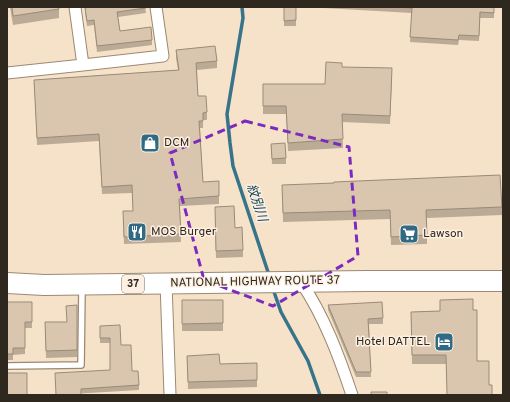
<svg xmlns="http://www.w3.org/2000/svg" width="510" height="402" font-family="Overpass,'Noto Sans JP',sans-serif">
  <rect width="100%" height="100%" fill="#f6e2c9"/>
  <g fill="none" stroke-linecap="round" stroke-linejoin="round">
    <!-- stream -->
    <path stroke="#37748a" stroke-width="3.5" d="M242,7L243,18L227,114L230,143L233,166L269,275
      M273,289L281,312L308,361L320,395"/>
    <defs>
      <path id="lane" d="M7,366L81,365L82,288"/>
      <path id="street" d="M83,65L163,56L156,7
        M7,73L83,65L75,7
        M301,282C324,316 339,356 352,395
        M166,283L170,395"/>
      <path id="highway" d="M7,283L44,285L367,281H503"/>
    </defs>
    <!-- lane casing -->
    <use href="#lane" stroke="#9b8972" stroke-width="8"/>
    <!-- street casing -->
    <use href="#street" stroke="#9b8972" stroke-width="13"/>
    <!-- highway casing -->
    <use href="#highway" stroke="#9b8972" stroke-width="22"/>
    <!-- lane -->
    <use href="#lane" stroke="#fff" stroke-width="5.5"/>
    <!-- street -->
    <use href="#street" stroke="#fff" stroke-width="11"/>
    <!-- highway -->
    <use href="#highway" stroke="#fff" stroke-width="20"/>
  </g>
  <!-- wall -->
  <path fill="#bbaa96" d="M10,7H59V18L13,25Z
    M145,7L146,13L118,17L120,31L152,40V45L97,52L94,25L87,26L85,13V8Z
    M284,7H296V26H284Z
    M306,7H494V18H480L479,41L459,40L458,45L410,42L412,13Z
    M176,50L217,61V68L197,70L198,96L207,112V120H203V128H200L203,182L219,196V204L180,206L181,242L124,244L123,219L133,211L132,193L102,194L99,141L37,145L34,80L178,70L176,58Z
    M342,67L392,77L390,124L342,122L343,148L288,151L286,114H263V84H325Z
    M271,144L286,158V164H272Z
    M282,185L502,207V215L427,218V244L391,245L390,219L283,222Z
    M215,214L243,250V257L216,258Z
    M182,300H223V331H182Z
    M7,302H32V328H25V354L13,355V360H7Z
    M77,305V357L46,358L45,322H67Z
    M328,305L383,318V324H369L371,377H356L328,310Z
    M473,310L477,361L492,395L446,364H412L411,312L440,311Z
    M100,326L121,345L132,371L139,385V390L55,395L110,370V343H100Z
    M187,356L220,364L257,363V387L188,389Z"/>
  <!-- building -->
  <path fill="#dac6ae" stroke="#998b7a" d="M12,7H59V9L13,16Z
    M90,7H145L146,8L117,12L120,31L151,27L152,40L97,46L94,20L87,21L85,8Z
    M284,7H296V20L284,21Z
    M392,7H494V13L480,12L479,36L459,35L458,40L410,37L412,8Z
    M215,46L217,61L196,63L198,96H206L207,112L203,113V121H199L203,182L219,181V196L179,199L181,234L124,237L123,211H133L132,185L102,187L99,134L37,138L34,80L179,70L176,50Z
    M326,62L342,63V67L392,68L390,116L342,114L343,139L288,143L286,106H263V84H325Z
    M285,143L286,158L272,159L271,144Z
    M500,175L502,207L426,210L427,235L391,237L390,210L283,213L282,185L334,183V182Z
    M234,206L235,228L242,227L243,250L216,251L215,207Z
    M473,299V310H477V361H489V385H492V395H447L446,355H412L411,312L440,311V300Z
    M182,300H223V323L182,324Z
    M7,302H32V322H25V348H13V354H7Z
    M382,302L383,318L368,319L371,372H356L328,305Z
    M77,305V350L46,351L45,322H67L66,306Z
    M120,325L121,345H131L132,371H138L139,385L81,389V395H56L55,373L110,370V338H100V326Z
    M219,354L220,364L257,363V380L188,382L187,356Z
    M7,373H27V395H7Z
    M371,392H387V395H371Z"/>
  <!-- marked area -->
  <path fill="none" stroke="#7b2cbf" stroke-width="3" stroke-dasharray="8 5" stroke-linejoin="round" d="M245,121L349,147L358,256L273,306L204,280L170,153Z"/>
  <!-- icons -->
  <defs>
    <symbol id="shop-square" viewBox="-11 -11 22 22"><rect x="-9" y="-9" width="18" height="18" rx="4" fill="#306b83" stroke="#fdf0e2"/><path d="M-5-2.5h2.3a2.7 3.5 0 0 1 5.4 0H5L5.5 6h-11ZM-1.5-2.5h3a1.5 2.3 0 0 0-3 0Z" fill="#fff"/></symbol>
    <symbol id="restaurant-square" viewBox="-11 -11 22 22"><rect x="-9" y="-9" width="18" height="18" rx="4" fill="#306b83" stroke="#fdf0e2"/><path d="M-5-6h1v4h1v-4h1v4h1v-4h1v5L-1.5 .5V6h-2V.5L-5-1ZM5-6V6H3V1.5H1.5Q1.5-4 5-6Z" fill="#fff"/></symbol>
    <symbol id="supermarket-square" viewBox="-11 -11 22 22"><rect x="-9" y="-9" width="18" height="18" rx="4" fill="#306b83" stroke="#fdf0e2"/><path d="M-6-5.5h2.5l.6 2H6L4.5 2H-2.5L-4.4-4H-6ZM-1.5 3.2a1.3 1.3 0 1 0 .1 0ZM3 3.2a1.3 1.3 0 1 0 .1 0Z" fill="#fff"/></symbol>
    <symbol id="hotel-square" viewBox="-11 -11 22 22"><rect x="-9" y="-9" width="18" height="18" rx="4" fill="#306b83" stroke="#fdf0e2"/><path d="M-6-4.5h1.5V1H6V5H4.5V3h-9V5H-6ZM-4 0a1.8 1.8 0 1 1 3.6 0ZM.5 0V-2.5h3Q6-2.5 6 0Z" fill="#fff"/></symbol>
  </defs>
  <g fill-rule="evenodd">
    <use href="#shop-square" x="139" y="132" width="22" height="22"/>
    <use href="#restaurant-square" x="126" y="221" width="22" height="22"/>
    <use href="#supermarket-square" x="398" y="223" width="22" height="22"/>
    <use href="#hotel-square" x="433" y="331" width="22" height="22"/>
  </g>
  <g text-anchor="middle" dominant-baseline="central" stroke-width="3" stroke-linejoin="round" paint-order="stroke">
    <!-- shield labels -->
    <rect fill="#fdf0e2" stroke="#6d6459" stroke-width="1" x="122" y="275" width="22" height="18" rx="3"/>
    <g font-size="11" font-weight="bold" fill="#2f281e">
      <text x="133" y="284">37</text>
    </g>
    <!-- poi labels -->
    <g font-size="12" fill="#2f281e" stroke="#fdf0e2" text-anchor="start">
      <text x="164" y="143">DCM</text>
      <text x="151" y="232">MOS Burger</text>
      <text x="423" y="234">Lawson</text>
      <text x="430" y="342" text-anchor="end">Hotel DATTEL</text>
    </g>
    <!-- street labels -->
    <g font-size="12" fill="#2f281e" stroke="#fdf0e2">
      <text transform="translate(255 282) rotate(-1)">NATIONAL HIGHWAY ROUTE 37</text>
    </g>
    <!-- water labels -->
    <g font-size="13" font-style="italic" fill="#144659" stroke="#fdf0e2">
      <text transform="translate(256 203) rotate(72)">紋別川</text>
    </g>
  </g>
  <!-- border -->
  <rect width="510" height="402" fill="none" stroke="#2f281e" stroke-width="16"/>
</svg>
